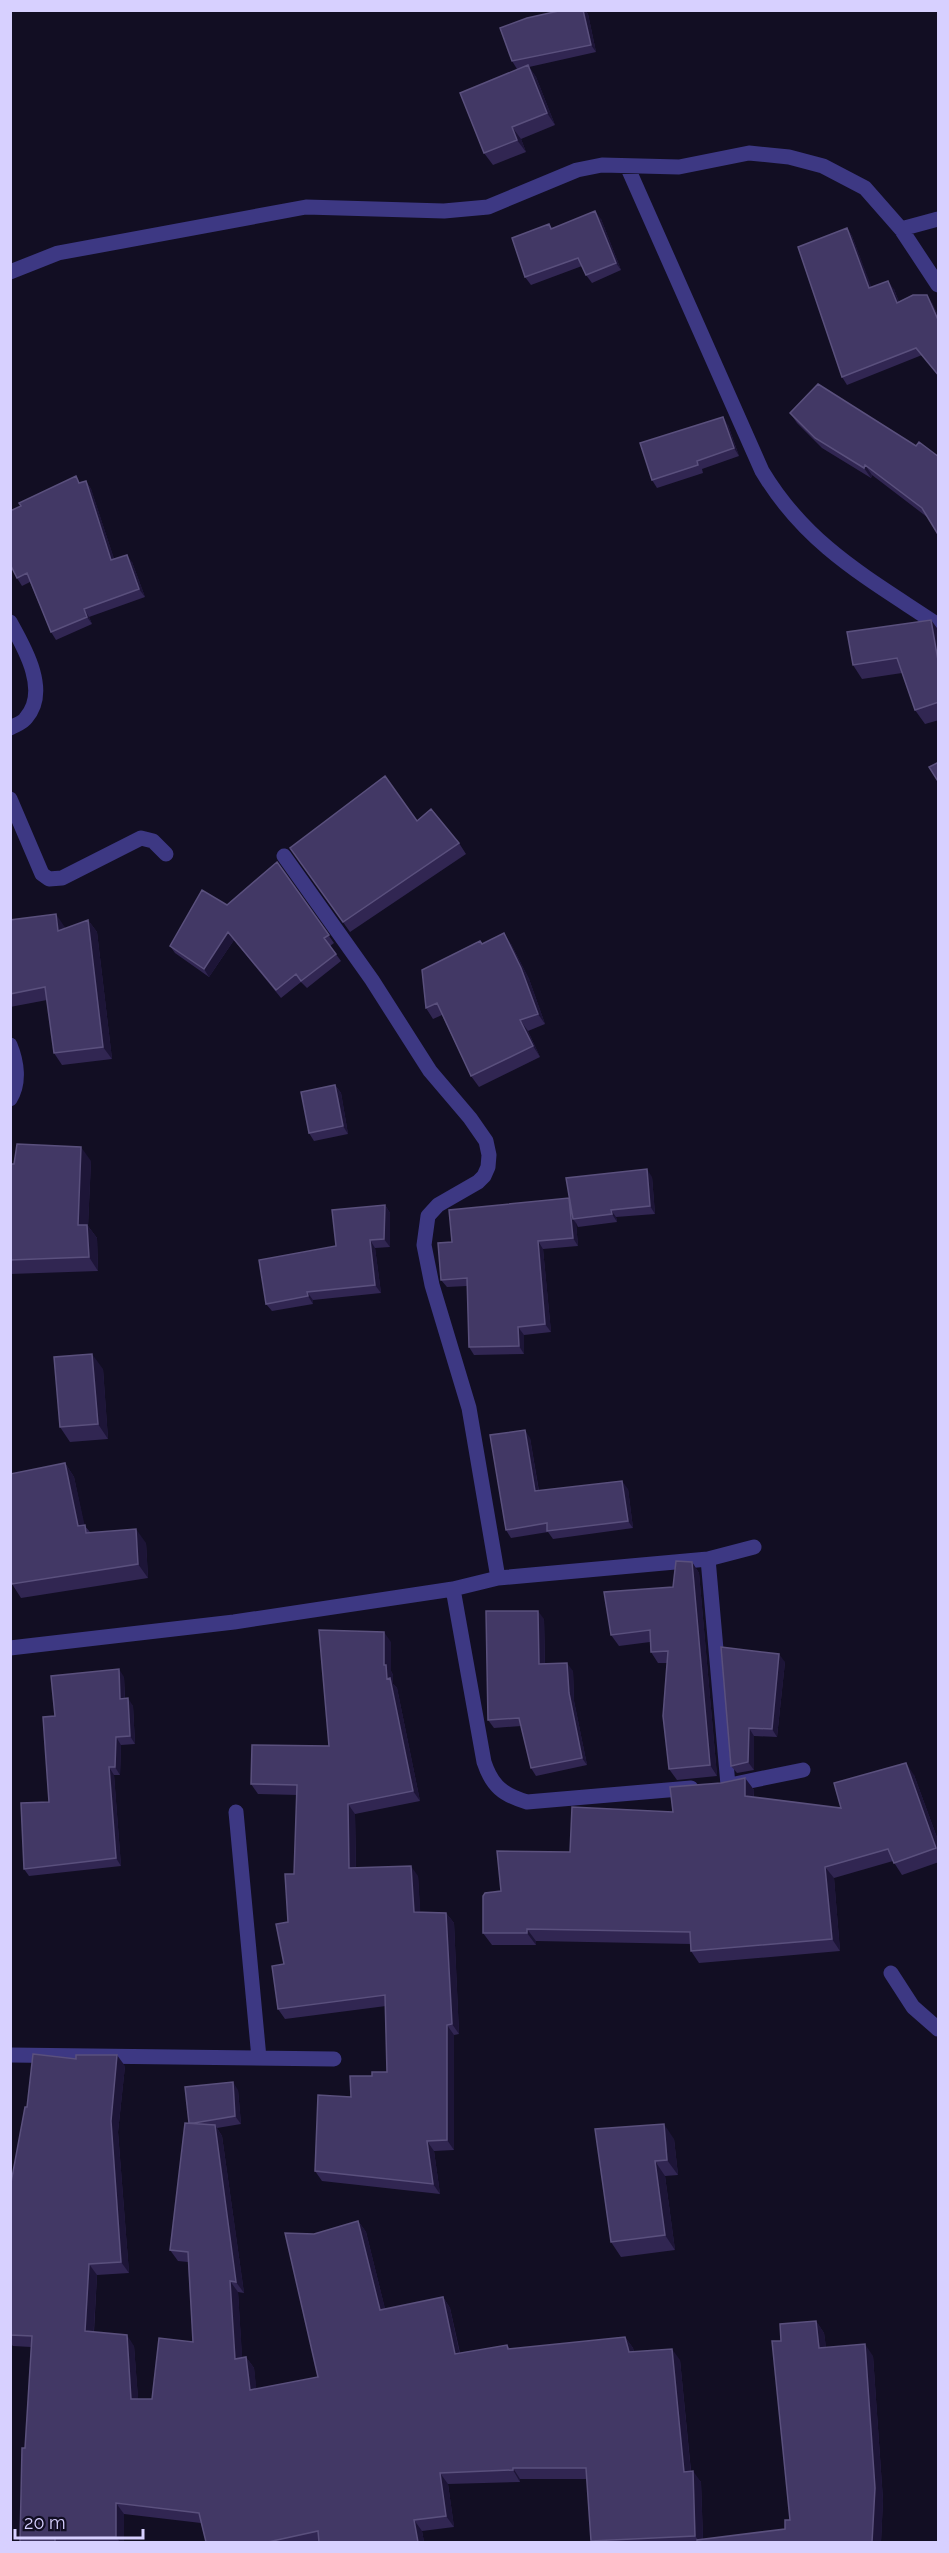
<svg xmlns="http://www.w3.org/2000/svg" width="949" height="2553" font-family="Raleway,sans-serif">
  <rect width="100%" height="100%" fill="#120e23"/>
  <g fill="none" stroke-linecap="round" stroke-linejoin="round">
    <!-- minor -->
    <path stroke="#3d3883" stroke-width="15" d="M627,166L762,471C807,546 868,578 938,625
      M901,229L938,219
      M10,272L58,253L306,207L444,211L488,207L577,170L602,165L679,167L749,153L789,157L823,166L865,188L901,229L938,285
      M10,622C24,647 50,691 26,718C23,723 15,725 10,728
      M10,799L42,874L49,879L62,878L141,838L153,841L166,854
      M284,856L372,980L430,1071L470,1118L486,1141L489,1155L488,1167L484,1176L478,1182L438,1205L428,1216L424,1245L432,1285L469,1408L498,1578
      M10,1045C17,1062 20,1083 10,1099
      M708,1559L728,1785
      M453,1589L484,1762C492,1786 503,1795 527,1802L691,1788
      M10,1648L234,1622L453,1589L498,1578L708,1559L754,1547
      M730,1785L803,1770
      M236,1812L259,2058
      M891,1973L913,2007L938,2029
      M10,2055L334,2059"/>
  </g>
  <!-- wall -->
  <path fill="#312652" d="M563,10H585L588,14L596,52L529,67L536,77L555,125L521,139L526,152L493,165L484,153L517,69L512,61Z
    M601,219L621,270L592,283L586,275L582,266L531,285L525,277L549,224L552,228Z
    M847,228L852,236L871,287L894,289L899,302L932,303L939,317V376L922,355L847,385L842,377Z
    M790,413L916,446L927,517L872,475L871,478L822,448L797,423Z
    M728,425L739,456L702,469L703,473L657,488L652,480Z
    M86,481L91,489L114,559L132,562L145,597L89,617L92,624L56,640L51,632L30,582L22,586L17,578L81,482Z
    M931,620L939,631V720L925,724L915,710L902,673L862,679L853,665Z
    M417,821L459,843L466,854L350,932L290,848Z
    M277,862L334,943L330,946L341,961L307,988L301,982L281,998L234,940L209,977L175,953L170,946L227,905Z
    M10,920L64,926L65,929L88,920L97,932L112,1059L62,1065L54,1053L47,1000L10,1007Z
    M482,944H511L529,979L545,1024L528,1031L540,1057L479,1087L471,1076L442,1015L433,1019L426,1008Z
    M335,1085L341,1093L348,1134L314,1141L309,1133Z
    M91,1161L88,1226L97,1238L98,1271L10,1274V1164Z
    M652,1177L655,1214L616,1217L617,1222L578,1227L576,1223L578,1246L543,1249L551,1332L524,1335V1354L474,1355L469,1347L467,1286L447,1287L441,1280L452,1242L569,1198Z
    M385,1205L390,1213V1247L375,1248L381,1293L313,1300V1304L272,1311L266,1304Z
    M103,1369L108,1439L70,1442L60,1427Z
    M530,1438L539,1491L628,1489L633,1528L553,1539L548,1532L511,1538L506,1530Z
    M65,1463L74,1477L84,1525L90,1532L146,1543L148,1578L21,1598L12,1584Z
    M692,1562L699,1573L717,1776L677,1780L669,1769L667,1663H658L651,1652L650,1642L619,1646L611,1635L673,1587Z
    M544,1619L545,1664L573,1671L574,1701L587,1765L536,1776L531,1768L521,1726L494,1728L488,1720Z
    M391,1642V1671L393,1675V1684L397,1688L420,1801L355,1814L356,1868L418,1876L420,1912L446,1913L454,1923L459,2034L454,2035V2150L434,2151L440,2194L322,2181L315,2171L351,2097L372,2076L387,2072L386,2006L285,2019L278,2009L294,1874L297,1795L258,1794L251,1784L329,1746Z
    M721,1647L785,1662L777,1737L754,1736V1770L737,1773L731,1766Z
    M124,1677L125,1699L133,1706L135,1744L121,1745L120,1775H114L121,1866L29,1876L24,1869L49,1802Z
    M914,1775L939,1843V1862L902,1875L893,1861L834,1878L840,1951L699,1963L691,1951V1944L536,1941V1945H492L483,1933L501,1891L570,1852L673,1812L721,1783L745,1778L754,1790V1797L841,1808Z
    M125,2066L118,2132L129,2273L97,2275L94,2332L134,2346L138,2399H152L193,2342L188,2262L178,2261L170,2250L189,2123L238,2090L241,2124L217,2128L222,2136L244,2293L238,2292L242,2358L246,2357L254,2368L256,2389L318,2377L314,2234L358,2221L366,2232L385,2309L443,2297L450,2308L460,2353L507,2345L510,2349L625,2337L633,2348L634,2352L680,2360L691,2471L701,2482L703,2540L785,2529L790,2520L781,2341L816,2321L824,2333L826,2348L873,2356L883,2500L881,2542H592L591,2541L587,2479H520V2482L448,2484L454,2527L422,2531L424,2542H206L201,2523L124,2514V2542H20L31,2347L13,2346L10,2343V2188L27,2107Z
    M595,2129L674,2139L678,2175L665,2176L675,2250L621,2257L611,2242Z"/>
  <!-- shaded-wall -->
  <path fill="#1d1537" d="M583,10H585L588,14L596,52L591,45Z
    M528,65L536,77L555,125L547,113Z
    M512,127L521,139L526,152L517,140Z
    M595,211L601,219L621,270L616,263Z
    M847,228L852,236L875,296L869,288Z
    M888,281L894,289L902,311L897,303Z
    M927,295L932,303L939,317V322Z
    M723,417L728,425L739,456L734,448Z
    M865,465L872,475L871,478L864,468Z
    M86,481L91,489L117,568L111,560Z
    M127,555L132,562L145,597L139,589Z
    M84,609L89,617L92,624L87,617Z
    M931,620L939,631V666Z
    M56,914L64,926L67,944L58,931Z
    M88,920L97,932L112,1059L103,1047Z
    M228,932L234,940L209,977L204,969Z
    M504,933L511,944L529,979L545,1024L538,1014Z
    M520,1020L528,1031L540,1057L533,1046Z
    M335,1085L341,1093L348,1134L343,1126Z
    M81,1147L91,1161L88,1226L97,1238L98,1271L89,1257L78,1225Z
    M647,1169L652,1177L655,1214L650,1206Z
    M569,1198L573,1219L576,1223L578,1246L573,1238Z
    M385,1205L390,1213V1247L384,1239Z
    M611,1210L616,1217L617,1222L612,1214Z
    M370,1240L375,1248L381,1293L375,1285Z
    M538,1241L543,1249L551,1332L545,1324Z
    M307,1292L313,1300V1304L308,1296Z
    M518,1327L524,1335V1354L519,1346Z
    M92,1354L103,1369L108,1439L98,1424Z
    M525,1430L530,1438L540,1499L535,1491Z
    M65,1463L74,1477L88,1540L78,1526Z
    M622,1481L628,1489L633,1528L628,1521Z
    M136,1529L146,1543L148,1578L138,1564Z
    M692,1562L699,1573L717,1776L710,1765Z
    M538,1611L544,1619L545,1672L539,1664Z
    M384,1632L391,1642V1671L393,1675V1684L397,1688L420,1801L413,1791L384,1665Z
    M779,1654L785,1662L777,1737L772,1729Z
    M567,1663L573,1671L574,1701L587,1765L582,1758L569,1693Z
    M119,1669L124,1677L125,1707L120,1699Z
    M128,1698L133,1706L135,1744L130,1736Z
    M749,1728L754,1736V1770L748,1762Z
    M116,1737L121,1745L120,1775L115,1767Z
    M906,1763L914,1775L939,1843V1851L936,1848Z
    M109,1767L114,1775L121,1866L116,1858Z
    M745,1778L754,1790L753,1807L745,1796Z
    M348,1804L355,1814L356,1878L349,1868Z
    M411,1866L418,1876L421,1922L414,1912Z
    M825,1867L834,1878L840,1951L832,1939Z
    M446,1913L454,1923L459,2034L452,2024Z
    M527,1929L536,1941V1945L527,1933Z
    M447,2025L454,2035V2150L447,2140Z
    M117,2055L125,2066L118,2132L129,2273L121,2262L111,2121Z
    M233,2082L238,2090L241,2124L235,2116Z
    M664,2124L674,2139L678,2175L667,2160Z
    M215,2125L222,2136L244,2293L236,2282Z
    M427,2141L434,2151L440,2194L433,2184Z
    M655,2161L665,2176L675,2250L665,2235Z
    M358,2221L366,2232L388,2321L380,2310Z
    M89,2264L97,2275L93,2342L85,2331Z
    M230,2281L238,2292L243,2370L235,2359Z
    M443,2297L450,2308L462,2365L455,2354Z
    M816,2321L824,2333L828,2360L819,2348Z
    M127,2335L134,2346L139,2410L131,2399Z
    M625,2337L633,2348L637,2363L629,2352Z
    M865,2344L873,2356L883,2500L881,2542H872Z
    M672,2349L680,2360L692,2483L684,2472Z
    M246,2357L254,2368L258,2401L250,2390Z
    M513,2468L520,2479V2482L513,2470Z
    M693,2471L701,2482L703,2542H700L695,2536Z
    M440,2473L448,2484L454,2527L446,2516Z
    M116,2503L124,2514V2542H120L116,2537Z
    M414,2520L422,2531L424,2542H418Z"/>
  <!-- building -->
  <path fill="#423865" stroke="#5a507d" stroke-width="1.5" d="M563,10H583L591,45L512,61L500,28L527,18Z
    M528,65L547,113L512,127L517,140L484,153L460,93Z
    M595,211L616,263L586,275L578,258L525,277L512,238L549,224L551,229Z
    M847,228L869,288L888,281L897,303L913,295H927L939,322V376L916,348L842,377L798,247Z
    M818,384L916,446L919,442L939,457V536L922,508L865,465L864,468L815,438L790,413Z
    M723,417L734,448L697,461L698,465L652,480L640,443Z
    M76,476L79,483L86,481L111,560L127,555L139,589L84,609L87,617L51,632L27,573L17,578L10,564V511L21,506L19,503Z
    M931,620L939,666V702L915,710L897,658L853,665L847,632Z
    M939,762V783L929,767Z
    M385,776L417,821L431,809L459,843L343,922L290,848Z
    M277,862L329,935L324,938L336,954L301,981L296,974L276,990L228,932L204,969L170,946L202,890L227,905Z
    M56,914L58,931L88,920L103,1047L54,1053L45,987L10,994V920Z
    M504,933L521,968L538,1014L520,1020L533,1046L471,1076L437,1003L426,1008L422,970L480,941L482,944Z
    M335,1085L343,1126L309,1133L301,1092Z
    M17,1144L81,1147L78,1225H87L89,1257L10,1260V1164H14Z
    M647,1169L650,1206L611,1210L612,1214L573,1219L566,1178Z
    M569,1198L573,1238L538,1241L545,1324L518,1327L519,1346L469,1347L467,1278L441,1280L438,1243L452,1242L449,1210Z
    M385,1205L384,1239L370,1240L375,1285L307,1292L308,1296L266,1304L259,1260L336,1246L332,1210Z
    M92,1354L98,1424L60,1427L54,1357Z
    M525,1430L535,1491L622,1481L628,1521L547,1531V1523L506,1530L490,1435Z
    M65,1463L78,1526L85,1525L86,1533L136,1529L138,1564L12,1584L10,1578V1474Z
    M676,1561L692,1562L710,1765L669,1769L663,1716L668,1651L651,1652L650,1630L611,1635L604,1592L673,1587Z
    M486,1611H538L539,1664L567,1663L569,1693L582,1758L531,1768L519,1718L488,1720Z
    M319,1630L384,1632V1665H386L387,1679L390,1678L413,1791L348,1804L349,1868L411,1866L414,1912L446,1913L452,2024L447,2025V2140L427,2141L433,2184L315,2171L318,2095L351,2097L350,2076H372V2072H387L385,1995L278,2009L272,1966L284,1964L276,1924L288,1922L285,1874H294L297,1785L251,1784L252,1745L329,1746Z
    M721,1647L779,1654L772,1729L749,1728L748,1762L731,1766Z
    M119,1669L120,1699L128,1698L130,1736L116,1737L115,1767H109L116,1858L24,1869L21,1803L49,1802L43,1717L55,1716L51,1676Z
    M906,1763L936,1848L894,1863L888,1849L825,1867L832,1939L691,1951L690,1932L527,1929V1933H483V1896L485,1893L501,1891L497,1851L570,1852L572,1807L673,1812L670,1787L721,1783L745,1778V1796L841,1808L834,1783Z
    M33,2054L76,2059V2055H117L111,2121L121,2262L89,2264L85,2331L127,2335L131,2399H152L159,2338L193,2342L188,2252L170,2250L185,2123L215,2125L236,2282L230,2281L235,2359L246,2357L250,2390L318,2377L285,2233L314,2234L358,2221L380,2310L443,2297L455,2354L507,2345L508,2349L625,2337L629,2352L672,2349L684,2472L693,2471L695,2536L591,2541L586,2468H513V2470L440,2473L446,2516L414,2520L418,2542H319L318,2531L268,2542H206L199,2513L116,2503V2537L55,2538V2542H20L22,2448H25L32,2336L10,2335V2188L25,2107H27Z
    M233,2082L235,2116L194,2123H189L185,2087Z
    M664,2124L667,2160L655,2161L665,2235L611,2242L595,2129Z
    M816,2321L819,2348L865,2344L875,2488L872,2542H697V2540L785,2529V2520H790L772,2341H781L780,2324Z"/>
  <!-- border -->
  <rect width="949" height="2553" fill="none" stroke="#d7d0ff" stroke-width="24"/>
  <!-- scale -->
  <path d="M15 2529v9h128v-9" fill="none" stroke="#d7d0ff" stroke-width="3"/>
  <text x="24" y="2529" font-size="18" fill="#d7d0ff" stroke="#120e23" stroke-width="4.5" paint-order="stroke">20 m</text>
</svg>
